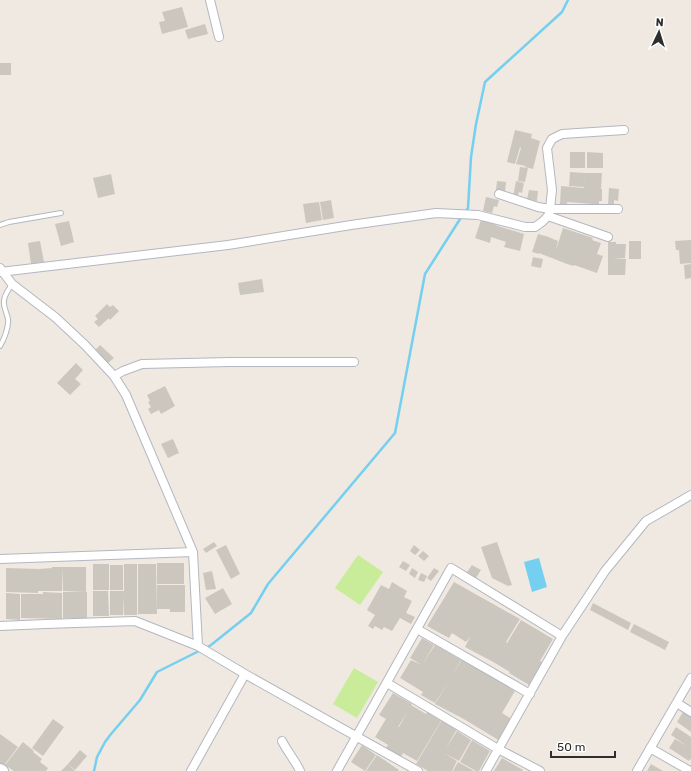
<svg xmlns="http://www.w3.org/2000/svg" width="691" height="771" font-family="Rubik,sans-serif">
  <rect width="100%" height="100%" fill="#efe9e1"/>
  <!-- pitch -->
  <path fill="#c9ec9a" d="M358,555L383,572L360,605L335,588Z
    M354,668L378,682L357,718L333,704Z"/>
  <!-- water -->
  <path fill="#75cff0" d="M539,558L547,587L532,592L524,562Z"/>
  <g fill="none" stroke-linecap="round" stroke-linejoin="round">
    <!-- stream -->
    <path stroke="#75cff0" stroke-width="2.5" d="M465,212L468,208L471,157L476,124L485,82L562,12L568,0
      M206,648L211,645L251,613L268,584L395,433L425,274L462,216
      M94,771L97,757L105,742L111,734L140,700L157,672L201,650"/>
  </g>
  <!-- building -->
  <path fill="#cbc7bf" d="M182,7L188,27L162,34L159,22L165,21L162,12Z
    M205,24L208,34L188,39L185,30Z
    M0,63H11V75H0Z
    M515,130L532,134L531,138L540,141L533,169L525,167L526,162L525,166L516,164L521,148L520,147L515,164L507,162Z
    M570,152H585V168H570Z
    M587,152L603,153V168H587Z
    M520,167L528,168L525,182L518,181Z
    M570,172L585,173L584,187L569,186Z
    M585,173H602L601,189H602V201H599V205H593V204L567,202V204H560L561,186L584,188Z
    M111,174L115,194L98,198L93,178Z
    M497,181L506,182L505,192L496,190Z
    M516,181L524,183L522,193L519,192L517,198L513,197Z
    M609,188L619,189L618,201L614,200V205H608Z
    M529,190L538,191L537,201L527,199Z
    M486,197L499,200L497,207L494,206L492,213L483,211Z
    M331,200L334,218L323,220L320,202Z
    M319,202L322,220L306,223L303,204Z
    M481,220L495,224V225L524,234L520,251L504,247L506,242L491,237L490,243L475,238Z
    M69,221L74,242L61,246L55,224Z
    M563,228L593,238L592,240L601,243L597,254L603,256L597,273L574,265V266L567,264L539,253V254L532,252L538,234L545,236H546L558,241L556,250Z
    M691,240V263L680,264L679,250H676L675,241Z
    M40,241L44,262L31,264L28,243Z
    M629,241H641V259H629Z
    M608,242H616V244H626L625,258H613L626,259L625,275H608Z
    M533,257L543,259L541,268L531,266Z
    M691,264V278L685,279L684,265Z
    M262,279L264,292L240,295L238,283Z
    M107,304L110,307L113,305L119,311L110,320L109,318L99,327L94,322L98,319L95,316Z
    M100,345L114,358L108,363L95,350Z
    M76,363L83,370L75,379L81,384L70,395L57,383Z
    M165,386L175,406L161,414L159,410L151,414L148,409L151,407L148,402L150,401L147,395Z
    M173,439L179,453L168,458L161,444Z
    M214,542L217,546L206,553L203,549Z
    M497,542L512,585L508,586L492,578L481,547Z
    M226,545L240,574L231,579L216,550Z
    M414,545L420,550L415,555L410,551Z
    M423,551L429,556L424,561L418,556Z
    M403,561L410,565L406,571L399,567Z
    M157,563H184V584H157Z
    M93,564H109V590H93Z
    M124,564H137V615H124V596L123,615H110V591H124Z
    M138,564H156L157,614H138Z
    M110,565H123V590H110Z
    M472,565L481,570L474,581L465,575Z
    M52,567H63L62,591H38V593L6,592V568L39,569L52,568Z
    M63,567H86V592L63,591Z
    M412,568L418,572L415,578L409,574Z
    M434,568L439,571L431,581L427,578Z
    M212,571L216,589L206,590L203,573Z
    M421,573L427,576L424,582L418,580Z
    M392,582L407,591L404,597L412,601L406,613L415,617L411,624L400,618L392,631L384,627L382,630L375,626L373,629L368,626L375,615L367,610L381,585L389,589Z
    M454,582L520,619L506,642L507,643L521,620L553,639L540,661L542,662L529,685L509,673L510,672L495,663L465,647L470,637L466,642L452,633L449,638L427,626Z
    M157,585H185V612H170V609H157Z
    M223,588L232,604L215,614L205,598Z
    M93,591H108L109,616H93Z
    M43,592L62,593V619L21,618V594H43Z
    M63,592H87V618H63Z
    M6,593L20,594V620L6,619Z
    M593,603L631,623L628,630L590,610Z
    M634,624L669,642L665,650L630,632Z
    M422,638L434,645L422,665L410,658Z
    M435,645L461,660L450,679L462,659L515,691L502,713L513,720L500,741L462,718L435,704L449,681L435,703L421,695L423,692L410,684L415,676L410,684L400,678L411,660L422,665Z
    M393,693L412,704L398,727H399L411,705L426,714L427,712L441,721L417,761L403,753L401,757L386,748L388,745L375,737L386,719L379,715Z
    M683,712L691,717V732L677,722Z
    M53,719L64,727L43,756L32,748Z
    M442,720L457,729L445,750L457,731L471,740L459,761L444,753L457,761L452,771H428L416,764Z
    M676,727L691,737V760L690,759L689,761L669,748L675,739L687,746L671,735Z
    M0,734L18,747L2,768L0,766Z
    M472,740L490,751L479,771H476L460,762Z
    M23,742L34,751L33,752L42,759L40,762L48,768L46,771H14L5,765Z
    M362,745L376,755L365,771L351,762Z
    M80,750L87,756L75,770L68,764Z
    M377,755L399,770L398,771H366Z
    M502,758L523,770L522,771H494Z
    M458,762L474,771H453Z
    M68,764L75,771H61Z
    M651,764L663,771H647Z"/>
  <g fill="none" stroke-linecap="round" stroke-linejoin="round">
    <defs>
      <path id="service" d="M0,225L9,222L61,213
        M0,346C4,340 9,326 8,319C7,313 3,307 4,301C4,295 9,289 12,284"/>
      <path id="minor" d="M210,0L219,37
        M499,194L538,207L550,209H618
        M548,216L608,237
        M0,268L12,284L55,317L85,345L114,376L126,395L193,552L198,646
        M0,272L228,245L351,225L436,213L478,215L525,227H535L542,222L548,216L550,209L552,190L547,148L552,139L562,134L624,130
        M114,376L123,371L142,364L230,362H354
        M0,559L193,552
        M0,626L46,624L135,621L198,646L245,674L418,771
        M417,629L530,694
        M387,683L498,749L540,771
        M677,703L691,712
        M282,741C287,751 295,760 300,771
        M650,748L690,771
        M191,771L245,674
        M337,771L451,568L562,636
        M486,771L562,636L605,571L646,521L691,495
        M637,771L691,678"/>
      <path id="secondary" d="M0,770L2,771"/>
    </defs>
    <!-- service casing -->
    <use href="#service" stroke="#b4b7c1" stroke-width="6"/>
    <!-- minor casing -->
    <use href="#minor" stroke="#b4b7c1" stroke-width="10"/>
    <!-- secondary casing -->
    <use href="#secondary" stroke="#b4b7c1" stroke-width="14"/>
    <!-- service -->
    <use href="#service" stroke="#fff" stroke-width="4"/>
    <!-- minor -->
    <use href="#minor" stroke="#fff" stroke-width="8"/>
    <!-- secondary -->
    <use href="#secondary" stroke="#fff" stroke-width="12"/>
  </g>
  <!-- north arrow -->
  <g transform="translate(659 32) rotate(4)" stroke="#ffffff" stroke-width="3" paint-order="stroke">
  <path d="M0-3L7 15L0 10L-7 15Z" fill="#2e2e2e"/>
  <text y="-6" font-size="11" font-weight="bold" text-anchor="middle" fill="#2e2e2e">N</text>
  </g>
  <!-- scale -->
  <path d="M551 751v6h64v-6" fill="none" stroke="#2e2e2e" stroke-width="2"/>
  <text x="557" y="751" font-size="12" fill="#2e2e2e" stroke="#ffffff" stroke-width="3" paint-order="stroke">50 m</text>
</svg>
